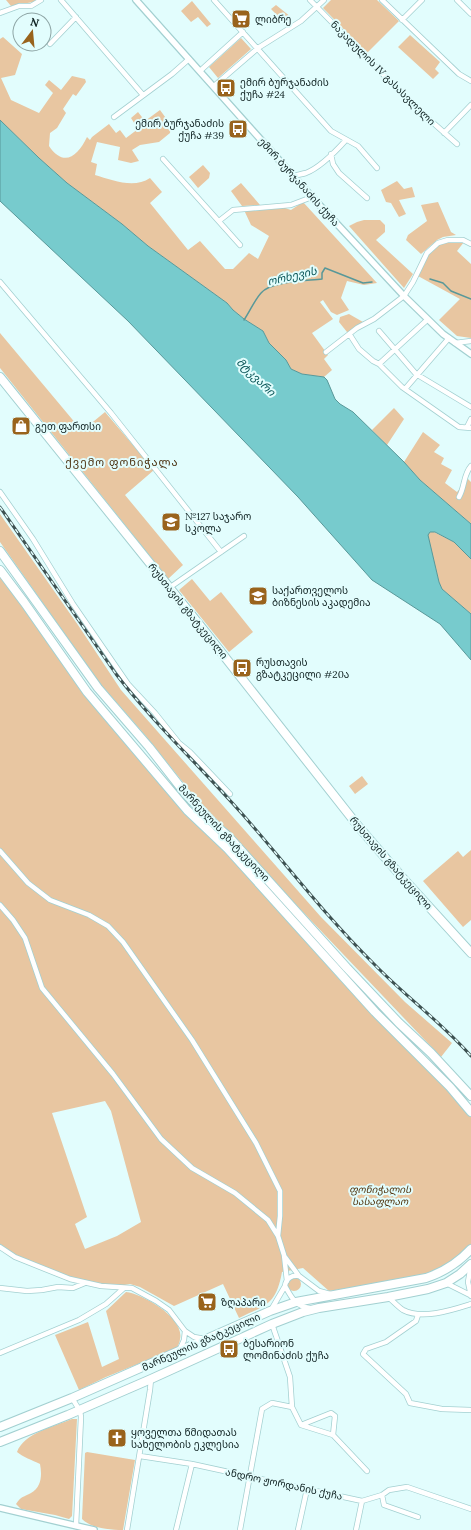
<svg xmlns="http://www.w3.org/2000/svg" width="471" height="1530" font-family="Lora,'Noto Sans Georgian',serif">
  <rect width="100%" height="100%" fill="#e2fdfd"/>
  <!-- green -->
  <path fill="#e8c6a1" fill-rule="evenodd" d="M6,0H37L33,2L11,6Z
    M331,0H377L399,21L367,53L323,8Z
    M192,1L211,24L207,27L198,17L191,22L181,11Z
    M276,5L291,17L285,23L271,9Z
    M410,35L440,62L435,69L439,73L433,79L398,47Z
    M3,37L22,54L15,75L1,78L11,100L39,113L53,93L45,85L49,80L61,90L72,76L85,79L86,82L76,96L73,94L63,109L66,113L57,128L50,133L49,146C64,168 78,156 87,137L90,140L92,137L109,124L116,133L120,130L126,138L138,129L131,118L138,112L145,121L160,110L171,125L170,133L159,142L140,145L132,150L139,161L131,163L118,160L120,147L97,142L91,162L97,164L95,175C112,180 134,189 150,178L162,192L150,203L188,250L200,241L225,269H233L249,253L258,259L269,236L251,225L244,210L282,207L291,210L303,202L377,283L364,285L347,281L341,298L349,310L337,315L331,312L323,300L320,302L333,319L312,333L328,355L324,359L332,370L324,377L302,374L291,369L286,360L269,343L263,331L244,319L233,310L227,303L148,246L122,224L67,183L39,158L0,120V39Z
    M241,38L251,49L218,78L209,67Z
    M203,165L210,173L209,178L198,188L189,177Z
    M397,181L404,189L412,187L415,197L399,200L406,214L399,217L391,203L386,202L381,190Z
    M241,183L260,205L242,206L231,191Z
    M438,202L451,232L456,235L443,237L437,240L421,254L406,240L408,235L427,221L421,205Z
    M364,220H380L385,225V232L376,240L413,274L404,288L349,226L357,222Z
    M448,241L464,242L457,251L471,264V338L457,336L439,320L460,299L418,276C426,259 429,248 448,241Z
    M349,314L363,322L349,332H347L339,322L340,317Z
    M0,333L82,431L105,412L154,470L125,495L183,565L168,579L0,368Z
    M394,408L404,419L387,445L372,430Z
    M423,432L440,445L434,452L444,458L441,464L452,470L445,483L457,492L468,479L471,482V524L420,480L404,462Z
    M0,514L78,625L121,690L321,917L405,1002L452,1043L441,1057L283,891L244,847L194,796L145,735L97,680L0,542Z
    M432,531L454,542L471,559V614L442,589L439,582L428,538V534Z
    M0,576L71,675L339,979L457,1098L471,1115V1247L462,1257L426,1276L329,1291L303,1268L282,1272C276,1305 266,1305 239,1318L223,1284L174,1306L140,1287L130,1284L119,1286L96,1283L69,1278L16,1255L0,1244ZM105,1101L111,1111L141,1222L117,1236L85,1249L75,1224L87,1217L52,1113Z
    M192,579L210,601L221,592L253,632L229,652L179,590Z
    M362,776L368,784L355,794L349,786Z
    M471,850V920L463,927L423,881L458,851L463,857Z
    M287 1284a7 7 0 1 1 14 0a7 7 0 1 1-14 0Z
    M126,1292C143,1294 185,1318 180,1339C180,1342 178,1345 177,1348L106,1377L79,1390L55,1335L88,1322L102,1367L119,1359L106,1311Z
    M72,1419H77L72,1516L69,1519L55,1515L21,1509L16,1504C21,1496 24,1497 31,1493C42,1487 42,1474 40,1464C32,1460 23,1457 17,1452C24,1433 55,1426 72,1419Z
    M87,1452L135,1460L123,1530C109,1530 91,1528 82,1519L85,1453Z"/>
  <!-- water -->
  <path fill="#77cbcd" stroke="#589899" d="M0,120L39,158L67,183L122,224L148,246L227,303L233,310L244,319L263,331L269,343L286,360L291,369L302,374L324,377L327,380L335,399L340,404L353,412L404,462L420,480L471,524V559L454,542L435,532H430L428,535L439,582L442,589L471,614V660L440,624L372,580L298,497L128,321L0,201Z"/>
  <g fill="none" stroke-linecap="round" stroke-linejoin="round">
    <!-- stream -->
    <path stroke="#589899" stroke-width="1.5" d="M430,279L443,283L451,291L471,299
      M244,320C250,311 254,301 261,293C271,281 307,281 322,279V273L325,268L363,283L372,282"/>
    <defs>
      <path id="minor" d="M61,0L143,95
        M214,0L331,131L358,146L377,168
        M310,0L413,105L457,144
        M382,0L459,74L471,81
        M457,0L471,14
        M0,13L19,6H31L41,0
        M402,20L422,0
        M50,44L76,17
        M200,71L243,32
        M214,86L258,48L301,21L324,0
        M114,117L172,74L189,59
        M444,133L471,105
        M331,154L333,164L339,173L367,198
        M163,159L240,245
        M293,176C297,175 302,174 306,173C319,168 337,150 346,140
        M219,221L233,210L291,205L312,197
        M0,282L111,413L221,552
        M379,331L416,374L471,407
        M350,335L359,349L373,361L379,364L402,387L459,427L471,428
        M455,343L471,341
        M326,352L357,328L374,319L404,296L413,282L427,253L438,243L448,240H463L471,244
        M379,364L427,320
        M405,389L449,338
        M467,427L471,419
        M0,492L33,539L73,604L128,684L155,713L179,743L190,752L230,794
        M459,497C465,487 463,475 471,466
        M169,588L244,536
        M0,851L28,883L50,900L89,915L108,926L123,942L192,1040L256,1143L280,1191V1216L278,1236
        M0,905L13,920L25,938L42,988L113,1074L161,1139L192,1168L235,1193L268,1220L278,1236L284,1255L287,1281
        M0,1247L15,1257L70,1279L101,1286L132,1288L156,1301L169,1310L185,1331
        M285,1257L299,1276
        M471,1265L468,1282L471,1296
        M446,1283L470,1295
        M0,1288L27,1291L42,1290L58,1287L73,1288L85,1283
        M388,1297C393,1301 398,1307 403,1310C422,1320 452,1310 471,1304
        M310,1308C296,1307 291,1297 285,1286C286,1278 292,1275 299,1276L319,1291L330,1294
        M271,1310L285,1286
        M418,1315L416,1321L386,1342L366,1349L363,1354L406,1394L410,1403L442,1409L471,1410
        M272,1324L290,1377L292,1407L301,1425L333,1435L367,1471
        M179,1351L184,1340L185,1331L194,1337L205,1339
        M0,1353L79,1320L106,1304L124,1288
        M72,1398L80,1411L81,1417L76,1526
        M301,1425L331,1413L335,1416L333,1435
        M140,1456L192,1464L362,1501L382,1495L389,1490L407,1487L471,1509
        M382,1495L384,1505L418,1517
        M127,1530L150,1390L151,1379
        M176,1530L192,1464
        M240,1530L262,1409L272,1403L292,1407
        M298,1530L307,1489
        M356,1530L362,1501"/>
      <path id="tertiary" d="M136,0L312,197L404,296L443,334L471,354
        M0,1508L94,1530"/>
      <path id="trunk" d="M0,377L206,633L358,826L401,876L471,953
        M0,551L98,688L149,747L185,793L214,824L229,837L347,968L399,1023L431,1053L471,1096
        M0,570L24,602L87,692L187,810L227,848L375,1012L450,1087L471,1112
        M0,1427L72,1398L270,1311L296,1302L426,1278C444,1272 459,1262 471,1249
        M0,1442L68,1415L151,1379L272,1324L303,1312L319,1308L388,1297L428,1289L446,1283L460,1274L471,1264"/>
    </defs>
    <!-- minor casing -->
    <use href="#minor" stroke="#a3d0d1" stroke-width="6"/>
    <!-- tertiary casing -->
    <use href="#tertiary" stroke="#a3d0d1" stroke-width="8"/>
    <!-- trunk casing -->
    <use href="#trunk" stroke="#a3d0d1" stroke-width="10"/>
    <!-- minor -->
    <use href="#minor" stroke="#fff" stroke-width="4.5"/>
    <!-- tertiary -->
    <use href="#tertiary" stroke="#fff" stroke-width="5.5"/>
    <!-- trunk -->
    <use href="#trunk" stroke="#fff" stroke-width="8"/>
    <defs>
      <path id="rail" d="M0,507L116,674C155,725 202,768 244,816C287,865 327,918 374,964C405,996 441,1022 471,1056"/>
    </defs>
    <!-- rail casing -->
    <use href="#rail" stroke="#3e5252" stroke-width="3"/>
    <!-- rail -->
    <use href="#rail" stroke="#e2fdfd" stroke-width="1.5" stroke-dasharray="4.5" stroke-linecap="butt"/>
  </g>
  <!-- icons -->
  <defs>
    <symbol id="supermarket-square" viewBox="-11 -11 22 22"><rect x="-9" y="-9" width="18" height="18" rx="4" fill="#99631c" stroke="#e2fdfd"/><path d="M-6-5.5h2.5l.6 2H6L4.5 2H-2.5L-4.4-4H-6ZM-1.5 3.2a1.3 1.3 0 1 0 .1 0ZM3 3.2a1.3 1.3 0 1 0 .1 0Z" fill="#fff"/></symbol>
    <symbol id="bus-square" viewBox="-11 -11 22 22"><rect x="-9" y="-9" width="18" height="18" rx="4" fill="#99631c" stroke="#e2fdfd"/><path d="M-5-6H5V4H4V6H2V4H-2V6H-4V4H-5ZM-3.5-4V0h7V-4ZM-3.5 1.2v1.5H-2V1.2ZM2 1.2v1.5H3.5V1.2Z" fill="#fff"/></symbol>
    <symbol id="shop-square" viewBox="-11 -11 22 22"><rect x="-9" y="-9" width="18" height="18" rx="4" fill="#99631c" stroke="#e2fdfd"/><path d="M-5-2.5h2.3a2.7 3.5 0 0 1 5.4 0H5L5.5 6h-11ZM-1.5-2.5h3a1.5 2.3 0 0 0-3 0Z" fill="#fff"/></symbol>
    <symbol id="school-square" viewBox="-11 -11 22 22"><rect x="-9" y="-9" width="18" height="18" rx="4" fill="#99631c" stroke="#e2fdfd"/><path d="M0-5L7-2L0 1L-7-2ZM-4 1L0 2.5L4 1V4Q0 6-4 4Z" fill="#fff"/></symbol>
    <symbol id="university-square" viewBox="-11 -11 22 22"><rect x="-9" y="-9" width="18" height="18" rx="4" fill="#99631c" stroke="#e2fdfd"/><path d="M0-5L7-2L0 1L-7-2ZM-4 1L0 2.5L4 1V4Q0 6-4 4Z" fill="#fff"/></symbol>
    <symbol id="church-square" viewBox="-11 -11 22 22"><rect x="-9" y="-9" width="18" height="18" rx="4" fill="#99631c" stroke="#e2fdfd"/><path d="M-1.2-6h2.4v3.5h3.3v2.4h-3.3V6h-2.4V-.1h-3.3v-2.4h3.3Z" fill="#fff"/></symbol>
  </defs>
  <g fill-rule="evenodd">
    <use href="#supermarket-square" x="230" y="8" width="22" height="22"/>
    <use href="#bus-square" x="215" y="77" width="22" height="22"/>
    <use href="#bus-square" x="227" y="118" width="22" height="22"/>
    <use href="#shop-square" x="10" y="415" width="22" height="22"/>
    <use href="#school-square" x="160" y="511" width="22" height="22"/>
    <use href="#university-square" x="247" y="585" width="22" height="22"/>
    <use href="#bus-square" x="231" y="657" width="22" height="22"/>
    <use href="#supermarket-square" x="196" y="1291" width="22" height="22"/>
    <use href="#bus-square" x="218" y="1338" width="22" height="22"/>
    <use href="#church-square" x="106" y="1427" width="22" height="22"/>
  </g>
  <g text-anchor="middle" dominant-baseline="central" stroke-width="4" stroke-linejoin="round" paint-order="stroke">
    <!-- poi labels -->
    <g font-size="10" fill="#0f2121" stroke="#e2fdfd" text-anchor="start">
      <text x="255" y="19">ლიბრე</text>
      <text x="240" y="82">ემირ ბურჯანაძის<tspan x="240" dy="12">ქუჩა #24</tspan></text>
      <text x="224" y="123" text-anchor="end">ემირ ბურჯანაძის<tspan x="224" dy="12">ქუჩა #39</tspan></text>
      <text x="35" y="426">გეთ ფართსი</text>
      <text x="185" y="516">№127 საჯარო<tspan x="185" dy="12">სკოლა</tspan></text>
      <text x="272" y="590">საქართველოს<tspan x="272" dy="12">ბიზნესის აკადემია</tspan></text>
      <text x="256" y="662">რუსთავის<tspan x="256" dy="12">გზატკეცილი #20ა</tspan></text>
      <text x="221" y="1302">ზღაპარი</text>
      <text x="243" y="1343">ბესარიონ<tspan x="243" dy="12">ლომინაძის ქუჩა</tspan></text>
      <text x="131" y="1432">ყოველთა წმიდათას<tspan x="131" dy="12">სახელობის ეკლესია</tspan></text>
    </g>
    <!-- street labels -->
    <g font-size="10" fill="#0f2121" stroke="#e2fdfd">
      <text transform="translate(383 73) rotate(45)">ნაკადულის IV გასასვლელი</text>
      <text transform="translate(299 182) rotate(48)">ემირ ბურჯანაძის ქუჩა</text>
      <text transform="translate(188 611) rotate(51)">რუსთავის გზატკეცილი</text>
      <text transform="translate(224 833) rotate(47)">მარნეულის გზატკეცილი</text>
      <text transform="translate(391 863) rotate(49)">რუსთავის გზატკეცილი</text>
      <text transform="translate(201 1342) rotate(-24)">მარნეულის გზატკეცილი</text>
      <text transform="translate(284 1484) rotate(12)">ანდრო ჟორდანის ქუჩა</text>
    </g>
    <!-- park labels -->
    <g font-size="10" font-style="italic" fill="#52340e" stroke="#e2fdfd">
      <text x="380" y="1189">ფონიჭალის<tspan x="380" dy="12">სასაფლაო</tspan></text>
    </g>
    <!-- water labels -->
    <g font-size="11" font-style="italic" fill="#0a5658" stroke="#e2fdfd">
      <text transform="translate(292 276) rotate(-13)">ორხევის</text>
      <text transform="translate(256 377) rotate(44)">მტკვარი</text>
    </g>
    <!-- neighbourhood labels -->
    <g font-size="11" letter-spacing="1" fill="#4d3313" stroke="#e2fdfd">
      <text x="122" y="462">ქვემო ფონიჭალა</text>
    </g>
  </g>
  <!-- north arrow -->
  <g transform="translate(32 32) rotate(16)"><circle r="19" fill="#e2fdfd" stroke="#8ea5a5"/>
  <path d="M0-3L7 15L0 10L-7 15Z" fill="#99631c"/>
  <text y="-6" font-size="11" font-weight="bold" text-anchor="middle" fill="#0f2121">N</text>
  </g>
</svg>
